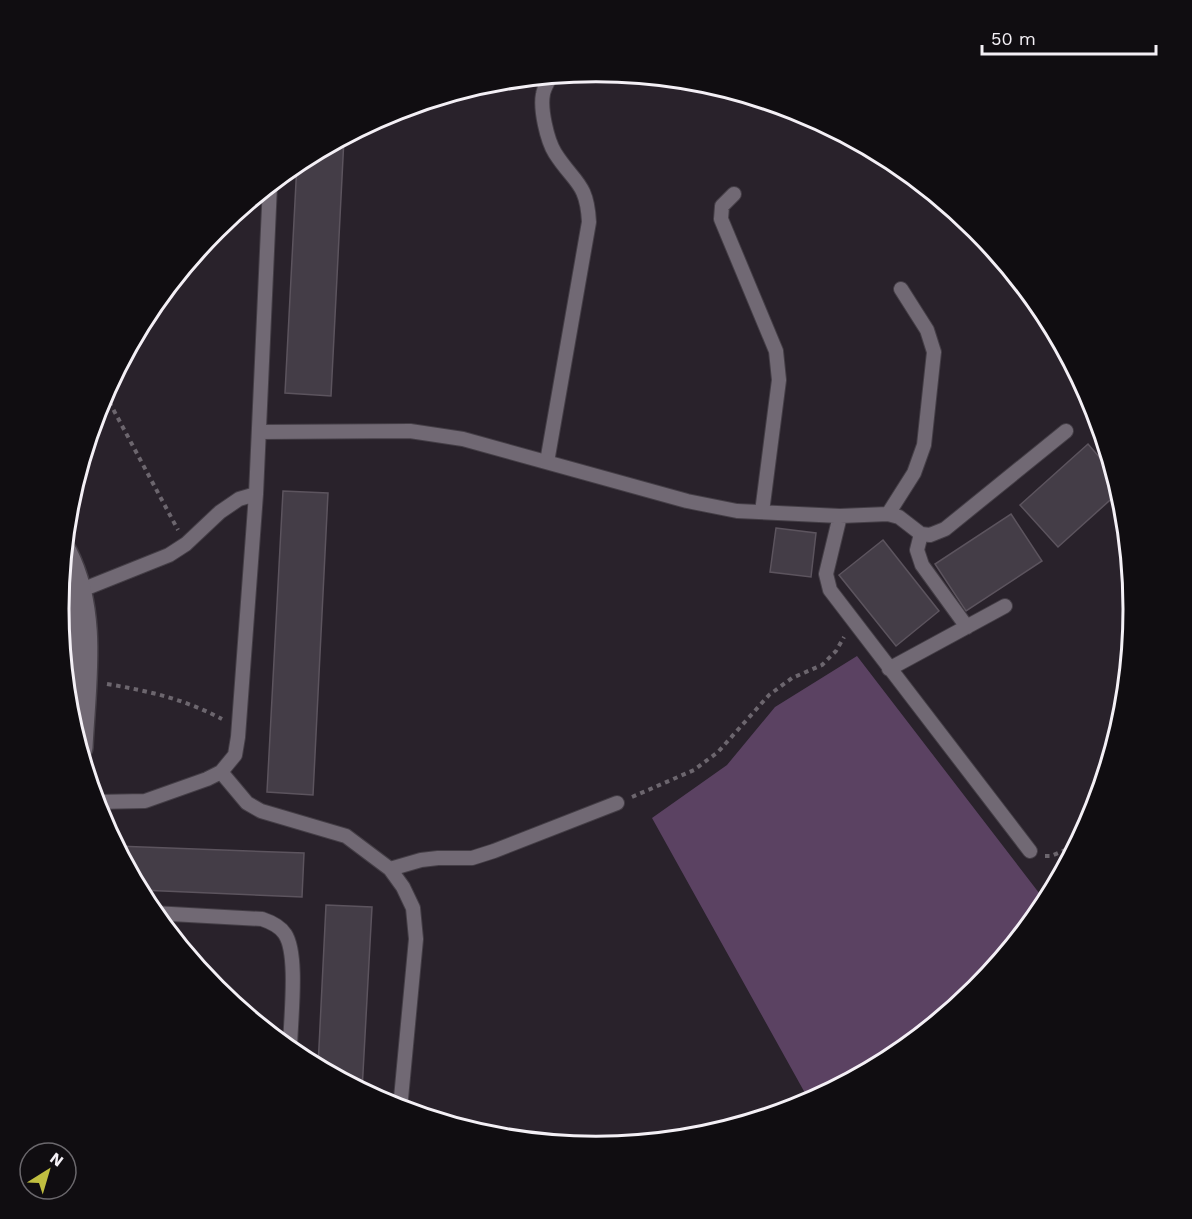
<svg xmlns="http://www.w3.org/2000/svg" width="1192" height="1219" font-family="'Work Sans',sans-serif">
  <rect width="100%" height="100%" fill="#29222b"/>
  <!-- green -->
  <path fill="#5b4262" d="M857,656L1046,902L976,990L894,1057L810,1102L652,818L727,765L775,707Z"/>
  <!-- building -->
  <path fill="#443d47" stroke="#5c545e" stroke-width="1.5" d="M344,138L331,396L285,393L297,163Z
    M1088,444L1113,473L1119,492L1058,547L1020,505Z
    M283,491L328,493L313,795L267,792Z
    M1011,514L1042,561L966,611L935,564Z
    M776,528L816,533L811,577L770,572Z
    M883,540L939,611L896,646L839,575Z
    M116,846L304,853L302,897L140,890Z
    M326,905L372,907L362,1091L318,1067Z"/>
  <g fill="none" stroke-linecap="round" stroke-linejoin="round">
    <defs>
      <path id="lane" d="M734,194L722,206L721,219L776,351L779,380L762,512
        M259,432L410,431L463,439L687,501L737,511L840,516L888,514L899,517L921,534L930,535L945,529L1066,431
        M547,462L589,222C587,182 574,183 555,153C547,140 540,109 543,94C544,88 548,82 550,77
        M888,514L914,473L924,445L934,352L927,330L901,289
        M840,516L826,574L830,590L1030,851
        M921,534L917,550L922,565L967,627
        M59,599L169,555L186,544L220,512L239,499L256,494
        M889,669L1005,606
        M221,772L247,803L261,811L346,836L390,869L403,887L413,908L416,939L400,1109
        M96,802L145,801L207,779L221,772L235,755L238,737L256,494L270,185
        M390,869L421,860L438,858H472L494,851L617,803
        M153,913L262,919C271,922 280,926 285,934C299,955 290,1023 290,1050"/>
      <path id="street" d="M64,554C94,613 82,683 79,747"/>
    </defs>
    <!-- lane casing -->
    <use href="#lane" stroke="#443e46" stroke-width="16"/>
    <!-- street casing -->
    <use href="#street" stroke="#443e46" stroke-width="30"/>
    <!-- path -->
    <path stroke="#6c666e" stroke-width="4" stroke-dasharray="4.5 4.5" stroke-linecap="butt" d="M105,394L178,530
      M107,684C149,691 184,699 222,719
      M632,797L694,770L718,752L769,695L792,678L822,665L836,651L844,637
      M1045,856H1051L1077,845"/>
    <!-- lane -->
    <use href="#lane" stroke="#716974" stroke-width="14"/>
    <!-- street -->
    <use href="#street" stroke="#716974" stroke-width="27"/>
  </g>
  <!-- crop -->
  <path d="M0 0H1192V1219H0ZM69 609a527 527 0 1 1 1054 0a527 527 0 1 1-1054 0Z" fill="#100d11" fill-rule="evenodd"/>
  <path fill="none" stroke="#f4f0f6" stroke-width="3" d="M69 609a527 527 0 1 1 1054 0a527 527 0 1 1-1054 0Z"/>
  <!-- north arrow -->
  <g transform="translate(48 1171) rotate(37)"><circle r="28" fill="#100d11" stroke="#6b686d" stroke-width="1.5"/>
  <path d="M0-4.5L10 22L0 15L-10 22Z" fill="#c0be40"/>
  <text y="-9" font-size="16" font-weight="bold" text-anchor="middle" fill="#f4f0f6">N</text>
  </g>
  <!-- scale -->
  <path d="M982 45v9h174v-9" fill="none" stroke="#f4f0f6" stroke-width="3"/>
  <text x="991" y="45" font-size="18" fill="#f4f0f6" stroke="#100d11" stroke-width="4.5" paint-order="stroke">50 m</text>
</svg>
